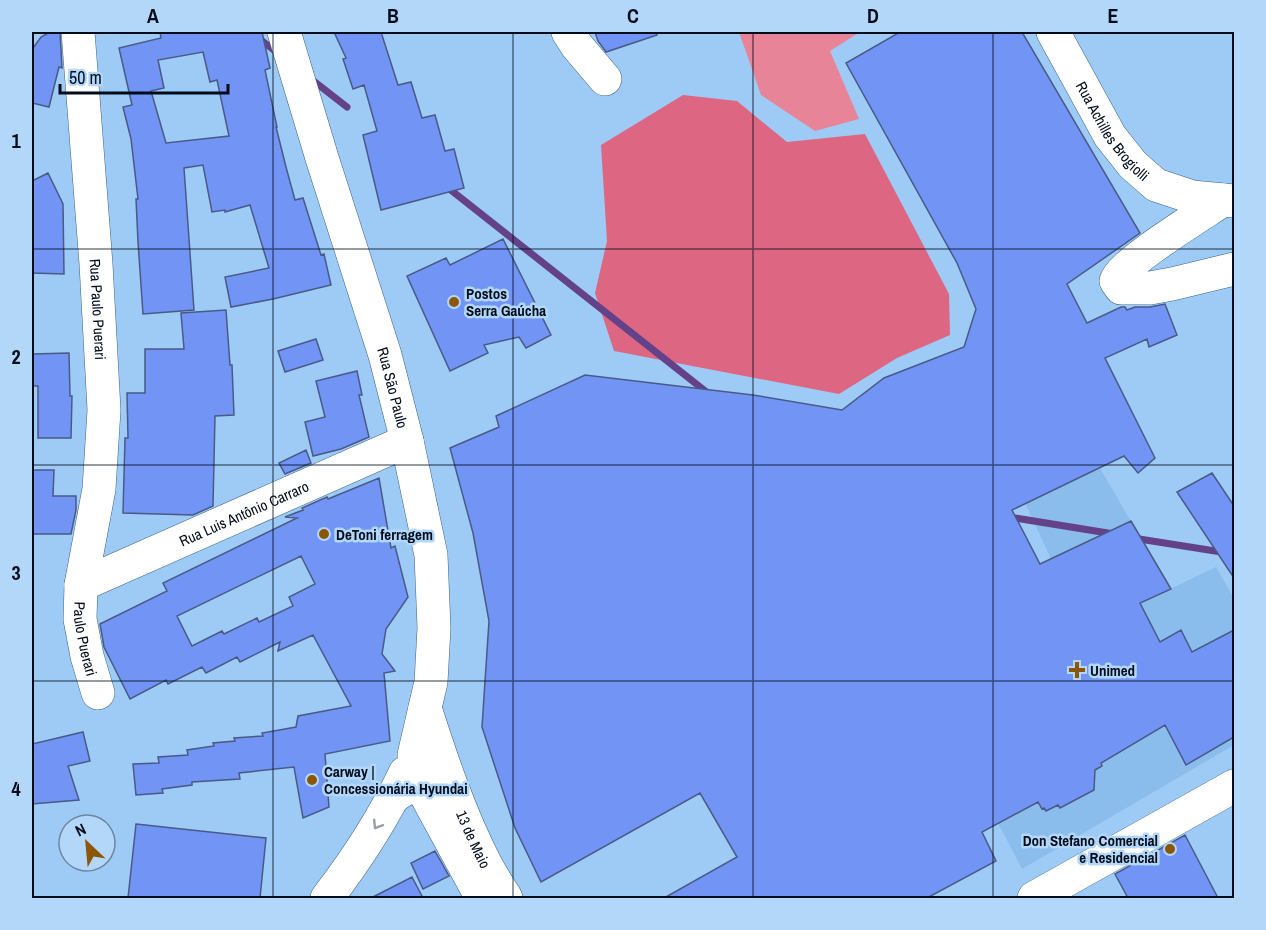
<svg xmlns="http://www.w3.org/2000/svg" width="1266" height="930" font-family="'Archivo Narrow',sans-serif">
  <rect width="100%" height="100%" fill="#9ecbf5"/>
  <!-- built -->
  <path fill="#8bbdec" d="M1100,468L1170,589L1216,567L1234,598V745L1022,869L998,823L1051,559L1025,503Z"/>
  <!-- green -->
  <path fill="#e88498" d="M739,32H860L830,51L859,119L815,131L761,95Z"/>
  <!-- forest -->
  <path fill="#dd6782" d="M683,95L737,101L787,142L865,134L949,294L950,335L897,358L839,394L614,351L595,293L607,241L601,145Z"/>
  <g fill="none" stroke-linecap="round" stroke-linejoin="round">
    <!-- stream -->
    <path stroke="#644289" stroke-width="7" d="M256,32L257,37L279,54
      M311,79L347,107
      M447,187L709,394
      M1009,517L1114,534
      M1133,538L1234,554"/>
  </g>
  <!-- building -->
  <path fill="#7194f5" stroke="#495a87" stroke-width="1.5" fill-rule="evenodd" d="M50,32H60L62,68L59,67L49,107L32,103V68L33,48L41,37Z
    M160,32H262L270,68L265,70L277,127H276L286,167L295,200L303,198L321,255L324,254L331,285L273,299L231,307L225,277L269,268L250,205L225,212V210L212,212L203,165L184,168L194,310L143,314L138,242L136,199H138L131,139L123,107L132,105L119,48L161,38ZM203,52L210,82L217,80L229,136L166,143L151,91L164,88L158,60Z
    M334,32H381L398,85L411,82L422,118L435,115L445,151L454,149L464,188L381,210L363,135L377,131L364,85L353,89L343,59L346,58Z
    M595,32H656L657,35L606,52L598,41Z
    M900,32H1022L1140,233L1067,284L1087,323L1121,307H1125L1127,310L1135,307H1150L1165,304L1177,335L1149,347L1147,339L1105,358L1155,458L1138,473L1124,456L1012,510L1040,564L1131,521L1171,589L1140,603L1160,642L1181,630L1192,652L1234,630V737L1186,765L1165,725L1101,763L1102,766L1095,770L1094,790L1060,808L1058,805L1046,811L1044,808L1042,809L1038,802L982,832L996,861L927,898H664L737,857L700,793L541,882L515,828L482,727L489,621L473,533L450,448L499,427L496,416L585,375L753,395L842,410L884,378L964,347L976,309L957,263L846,63Z
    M48,173L63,204L64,274L32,273V181Z
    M503,239L551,335L526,348L519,337L484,345L488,353L450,371L407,276L446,258L450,265Z
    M226,310L230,365H232L234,415L215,416L213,506L193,515L123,513L125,438H128L127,393H145V349H184L181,313Z
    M316,339L323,360L285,372L278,351Z
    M69,353L70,396H72L71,438H38V386H32V354Z
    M357,371L362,395H359L369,437L341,449L313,456L305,422L325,417L316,381Z
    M306,450L311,463L285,474L279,463Z
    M32,470H54L53,496H76V510L71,534H32Z
    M1212,473L1234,506V578L1177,492Z
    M379,478L391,548L395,546L408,597L386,629L382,654L395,671L384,673L390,741L325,754L329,807L303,818L294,767L239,773L240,779L192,782V785L162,789L163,793L136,795L133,764L159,763L158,757L188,755L187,750L214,746L213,743L235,741L234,738L263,736L262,733L296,727L298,716L351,706L313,635L278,651L280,642L240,662L237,657L206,673L202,667L168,684L166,680L130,699L104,647L100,624L167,591L163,583L297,518L285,517L303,510L302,508L327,497L328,499ZM301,556L315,584L289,597L293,606L259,622L257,618L224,634L222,631L192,646L177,616Z
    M83,732L90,761L68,766L79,800L32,804V744Z
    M136,824L266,838L260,898H128Z
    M1185,835L1218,898H1128L1115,874Z
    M435,851L449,876L423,889L411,863Z
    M412,877L423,898H371Z"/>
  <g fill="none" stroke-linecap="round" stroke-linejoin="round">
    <defs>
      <g id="minor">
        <path id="s1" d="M78,32L96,264L104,410L99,489L81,585L80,619L87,656L98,693"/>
        <path d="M568,32L577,46L605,79"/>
        <path id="s2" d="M1053,32L1110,136L1133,165L1156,185L1192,197L1234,201"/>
        <path d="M1223,200C1204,213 1120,264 1116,281L1121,288H1150L1172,284L1234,269"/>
        <path id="s3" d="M81,585L407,441"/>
        <path d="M327,898C357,859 384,817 405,773"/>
        <path d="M1034,898L1234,786"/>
      </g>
      <g id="major">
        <path id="s4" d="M284,32L322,158L385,355L407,441L431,555L434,628L431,682L414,755L427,797L482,898"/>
        <path id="s5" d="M425,708C442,761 460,814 485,863C491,875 499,887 506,898"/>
        <path d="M393,797L417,781L426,778L434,781L438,789"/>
      </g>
    </defs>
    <!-- minor casing -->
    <use href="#minor" stroke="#396287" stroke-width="34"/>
    <!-- major casing -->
    <use href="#major" stroke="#396287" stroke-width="34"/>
    <!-- minor -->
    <use href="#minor" stroke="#fff" stroke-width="33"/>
    <!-- major -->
    <use href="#major" stroke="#fff" stroke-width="33"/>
  </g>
  <!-- one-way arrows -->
  <defs><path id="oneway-chevron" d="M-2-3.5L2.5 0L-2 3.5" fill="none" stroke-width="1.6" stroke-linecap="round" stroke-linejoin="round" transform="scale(1.5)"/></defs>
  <use stroke="#999ea4" href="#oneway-chevron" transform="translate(377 825) rotate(122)"/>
  <!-- grid -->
  <path fill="none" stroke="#010c1b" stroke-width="1.5" stroke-opacity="0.55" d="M273,32V898M513,32V898M753,32V898M993,32V898M32,249H1234M32,465H1234M32,681H1234"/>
  <!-- markers -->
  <g fill="#8c5607" stroke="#b3d7f9" stroke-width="2">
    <circle cx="454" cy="302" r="6"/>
    <circle cx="324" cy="534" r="6"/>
    <path d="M1074 661h6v6h6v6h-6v6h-6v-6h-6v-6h6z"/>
    <circle cx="312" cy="780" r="6"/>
    <circle cx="1170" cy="849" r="6"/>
  </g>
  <g text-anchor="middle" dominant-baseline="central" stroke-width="5" stroke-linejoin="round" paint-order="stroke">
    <!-- street labels -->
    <g font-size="15" fill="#010c1b" stroke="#b3d7f9">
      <text stroke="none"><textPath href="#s2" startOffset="116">Rua Achilles Brogiolli</textPath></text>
      <text stroke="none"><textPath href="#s1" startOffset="278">Rua Paulo Puerari</textPath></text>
      <text stroke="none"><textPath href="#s4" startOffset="372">Rua São Paulo</textPath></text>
      <text stroke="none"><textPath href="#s3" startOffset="178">Rua Luis Antônio Carraro</textPath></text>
      <text stroke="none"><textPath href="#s1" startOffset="610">Paulo Puerari</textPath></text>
      <text stroke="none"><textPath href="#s5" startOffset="140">13 de Maio</textPath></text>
    </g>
    <!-- poi labels -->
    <g font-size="15" font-weight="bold" fill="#010c1b" stroke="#b3d7f9" text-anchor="start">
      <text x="466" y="293">Postos<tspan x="466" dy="17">Serra Gaúcha</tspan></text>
      <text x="336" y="534">DeToni ferragem</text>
      <text x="1090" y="670">Unimed</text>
      <text x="324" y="771">Carway |<tspan x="324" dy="17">Concessionária Hyundai</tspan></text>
      <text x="1158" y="840" text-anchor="end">Don Stefano Comercial<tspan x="1158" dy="17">e Residencial</tspan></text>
    </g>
  </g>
  <!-- border -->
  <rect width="1266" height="930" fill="none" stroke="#b3d7f9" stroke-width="66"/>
  <!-- north arrow -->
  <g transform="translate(87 843) rotate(334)"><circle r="28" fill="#b3d7f9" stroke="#6c86a0" stroke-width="1.5"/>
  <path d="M0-4.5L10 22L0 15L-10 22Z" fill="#8c5607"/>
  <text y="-9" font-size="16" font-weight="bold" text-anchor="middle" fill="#010c1b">N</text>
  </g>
  <!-- scale -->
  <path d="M60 84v9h168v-9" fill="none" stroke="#010c1b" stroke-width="3"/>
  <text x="69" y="84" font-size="18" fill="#010c1b" stroke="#b3d7f9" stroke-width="4.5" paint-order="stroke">50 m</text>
  <rect x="33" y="33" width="1200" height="864" fill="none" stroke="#010c1b" stroke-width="2"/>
  <g font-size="20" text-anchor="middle" font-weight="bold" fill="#010c1b">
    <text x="153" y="23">A</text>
    <text x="393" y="23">B</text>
    <text x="633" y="23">C</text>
    <text x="873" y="23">D</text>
    <text x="1113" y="23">E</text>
    <text x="16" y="148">1</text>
    <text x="16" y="364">2</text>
    <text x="16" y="580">3</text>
    <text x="16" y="796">4</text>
  </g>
</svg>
